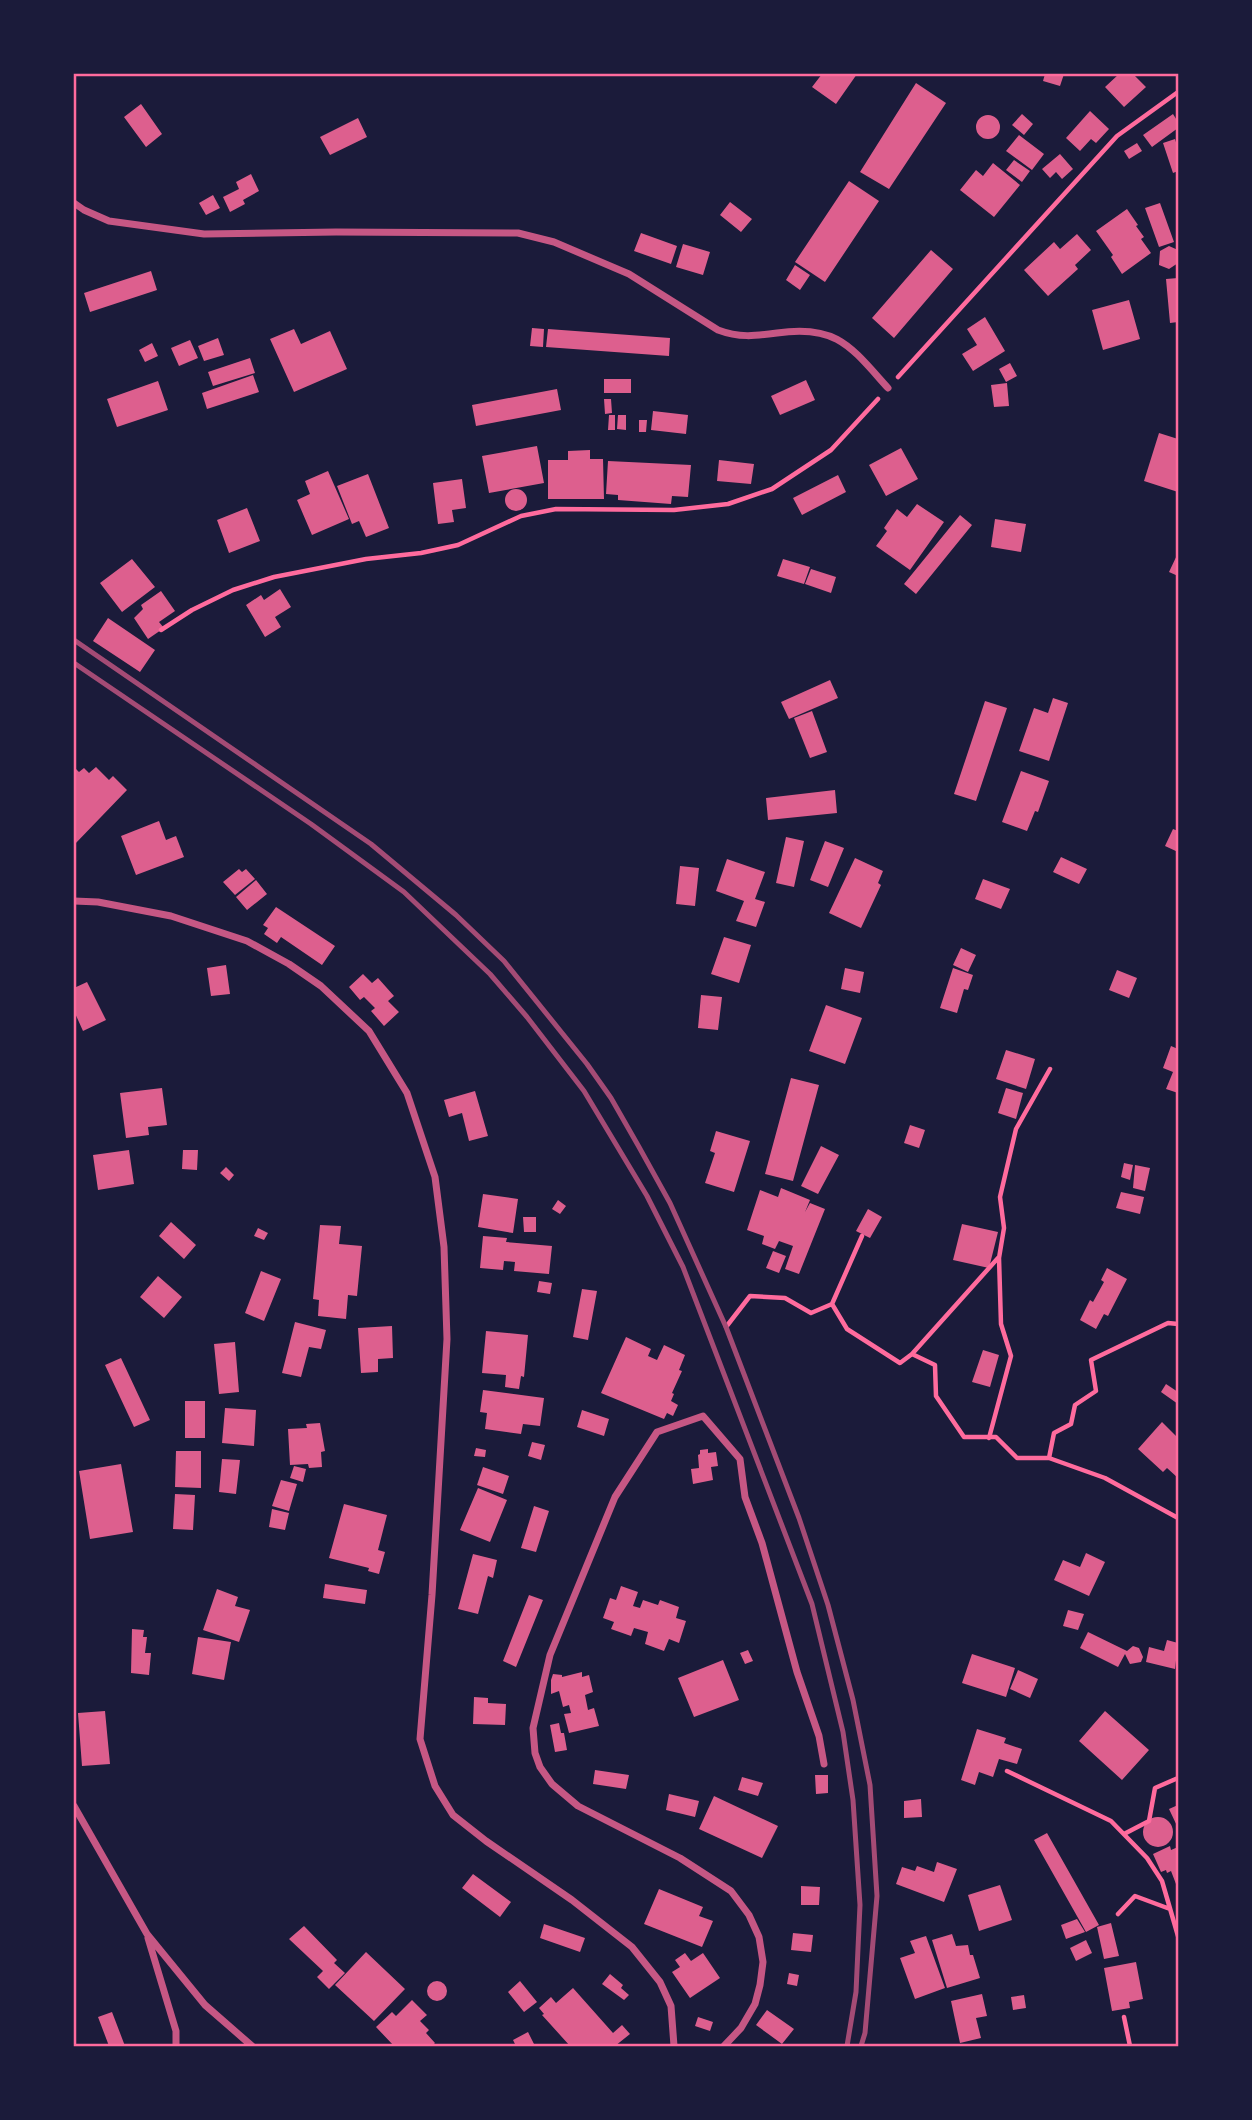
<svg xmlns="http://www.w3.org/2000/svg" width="1252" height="2120" font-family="Georgia,serif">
  <rect width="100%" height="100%" fill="#1b1b3a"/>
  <!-- building -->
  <path fill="#dd5f8e" d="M822,74H857L836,104L812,87Z
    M1045,74H1064L1060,86L1043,81Z
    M1119,74H1133L1146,87L1124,107L1105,87Z
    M916,83L946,103L889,189L860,172Z
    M141,104L162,134L146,147L124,117Z
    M1090,111L1109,129L1096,143L1091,139L1080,151L1066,138Z
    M1022,114L1033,124L1024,135L1012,125Z
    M1173,114L1178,122V128L1152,147L1143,135Z
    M976 127a12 12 0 1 1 24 0a12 12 0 1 1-24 0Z
    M358,118L367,137L330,155L320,137Z
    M1019,135L1044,154L1032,170L1006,151Z
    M1175,139L1178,149V171L1173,173L1163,143Z
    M1137,143L1142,151L1129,159L1124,151Z
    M1060,154L1073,169L1062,179L1056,172L1050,178L1042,169Z
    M1014,160L1030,171L1022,182L1006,170Z
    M993,163L1020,185L994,217L960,190L976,170L983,176Z
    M251,174L259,191L243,200L245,204L230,212L223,197L239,189L236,182Z
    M849,181L879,201L825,282L795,262Z
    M213,195L220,208L206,215L199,203Z
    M730,202L752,219L741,232L720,215Z
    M1160,203L1174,242L1159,247L1145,208Z
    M1127,209L1138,225L1136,226L1144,237L1141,239L1151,253L1122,274L1111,257L1113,255L1096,231Z
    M641,233L677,246L671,264L634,251Z
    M1077,234L1091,250L1075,265L1078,269L1048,296L1024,270L1054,242L1060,249Z
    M683,244L710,252L703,275L676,267Z
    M1169,246L1178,250V263L1169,269L1159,265L1160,251Z
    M931,250L953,269L894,338L872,318Z
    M795,265L810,275L800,290L786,280Z
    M151,271L157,290L90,312L84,293Z
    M1178,278V322L1170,323L1166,279Z
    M1129,300L1140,339L1103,350L1092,310Z
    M985,317L1005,351L973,371L962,354L977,345L967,329Z
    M532,328L544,329L543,347L530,346Z
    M294,329L301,344L330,331L347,369L294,392L270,339Z
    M548,329L670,338L669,356L546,347Z
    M218,338L224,355L204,361L198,346Z
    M190,340L198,358L179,366L171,348Z
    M152,343L158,356L145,362L139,350Z
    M250,358L255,373L213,386L208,372Z
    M1010,363L1017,376L1006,382L999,369Z
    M253,375L259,392L207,409L202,393Z
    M604,379H631V393H604Z
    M806,380L815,400L780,415L771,396Z
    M158,381L168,410L117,427L107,399Z
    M1007,383L1009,406L994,407L991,385Z
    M557,389L561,410L476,426L472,405Z
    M604,399H611L612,413L605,414Z
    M653,411L688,415L686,434L651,430Z
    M609,415H615V430H608Z
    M618,415H626V430L617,429Z
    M639,420H647L646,432H639Z
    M1159,433L1178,439V492L1144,481Z
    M537,446L544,483L489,493L482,456Z
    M901,448L918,479L886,496L869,465Z
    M590,450V459H603L604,499H548V460H568V451Z
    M719,460L754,464L751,484L717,481Z
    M608,461L691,465L688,497L672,496L671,504L618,500V495L606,494Z
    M328,471L349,519L312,535L297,500L310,494L305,481Z
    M368,474L389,528L366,537L359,521L352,524L337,486Z
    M838,475L846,492L802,515L793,498Z
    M462,479L466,508L452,510L454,522L438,524L433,483Z
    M505 500a11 11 0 1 1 22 0a11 11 0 1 1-22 0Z
    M917,504L944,522L910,570L876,546L887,531L884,528L897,509L907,517Z
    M247,508L260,541L229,553L217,520Z
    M960,515L972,525L916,594L904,584Z
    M995,519L1026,524L1021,552L991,547Z
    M1178,553V576L1169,572Z
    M132,559L155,587L122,612L100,583Z
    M783,559L810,567L804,584L777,576Z
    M811,569L836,577L831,593L805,584Z
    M280,589L291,607L275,617L281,627L265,637L246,605L261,595L264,600Z
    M161,591L175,611L159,622L164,628L148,639L134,618L143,609L141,605Z
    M108,618L155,650L140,672L93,641Z
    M830,680L838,698L789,719L781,702Z
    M1053,698L1068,703L1049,761L1019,751L1034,708L1048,713Z
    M985,701L1007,708L976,801L954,794Z
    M812,711L827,752L810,758L794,718Z
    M96,767L109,780L113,776L127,790L74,845V771L76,769L79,772L84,768L89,773Z
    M1021,771L1049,781L1038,812L1035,811L1027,831L1002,822Z
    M835,790L837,813L768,820L766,798Z
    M159,821L166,840L176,836L184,857L136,875L121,836Z
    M1173,829L1178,831V852L1165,846Z
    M786,837L804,841L794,887L776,883Z
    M825,841L844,848L828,887L810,880Z
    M1061,857L1087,869L1079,884L1053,872Z
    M855,858L883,871L878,883L881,885L861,928L829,913Z
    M727,859L765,872L755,899L765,902L756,927L736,921L744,901L716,891Z
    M680,866L699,868L695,906L676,904Z
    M239,869L242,872L246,869L255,879L235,895L223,882Z
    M983,879L1010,889L1001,909L975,899Z
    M256,880L267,894L247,910L236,897Z
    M276,907L335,946L322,965L281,937L277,943L264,934L268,928L263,925Z
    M724,937L751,945L739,983L711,974Z
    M961,948L976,955L968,972L953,965Z
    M226,965L230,994L211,996L207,968Z
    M845,968L864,972L860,993L841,989Z
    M953,968L973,975L968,990L964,989L957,1013L940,1008Z
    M1117,970L1137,978L1129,998L1109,990Z
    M363,974L372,983L378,978L394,996L388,1001L399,1012L384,1026L371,1011L375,1008L364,997L360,1000L349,987Z
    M87,982L106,1020L83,1031L74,1011V988Z
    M701,995L722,997L718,1030L698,1028Z
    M826,1005L862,1018L845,1064L809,1051Z
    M1171,1046L1178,1049V1093L1166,1089L1173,1072L1163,1068Z
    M1006,1050L1035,1059L1026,1089L996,1079Z
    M791,1078L819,1085L793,1181L765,1174Z
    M162,1088L167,1125L148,1127L149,1135L126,1138L120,1093Z
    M1006,1088L1023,1093L1016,1119L998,1113Z
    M475,1091L488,1136L469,1141L462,1113L449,1117L444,1100Z
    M910,1125L925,1130L919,1148L904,1143Z
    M716,1131L750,1141L734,1192L705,1183L715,1153L710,1151Z
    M821,1146L839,1155L818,1194L801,1186Z
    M129,1150L134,1184L98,1190L93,1155Z
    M183,1150H198L197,1170L182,1169Z
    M1124,1163L1133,1165L1130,1180L1121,1177Z
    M1135,1165L1150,1168L1145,1191L1133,1188Z
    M226,1167L234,1175L229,1181L220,1173Z
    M781,1188L810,1200L805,1212L810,1203L825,1209L799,1274L785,1269L793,1246L779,1241L775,1249L762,1244L764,1236L747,1230L760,1190L778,1197Z
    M1121,1192L1144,1197L1140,1214L1116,1208Z
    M483,1194L518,1199L513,1233L478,1227Z
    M558,1200L566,1206L560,1214L552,1209Z
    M868,1209L882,1217L870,1238L856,1231Z
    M523,1217H536V1232H524Z
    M171,1222L196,1245L184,1259L159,1236Z
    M962,1224L998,1232L989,1268L953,1260Z
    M320,1225L341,1226L339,1244L362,1246L357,1296L348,1295L346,1319L318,1316L319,1300L313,1299Z
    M258,1228L268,1233L264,1240L254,1236Z
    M483,1236L507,1238L506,1242L552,1246L549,1274L514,1271L515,1262L504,1261L503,1270L480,1268Z
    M773,1251L786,1256L779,1273L766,1268Z
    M1107,1268L1127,1279L1108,1316L1104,1314L1096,1329L1080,1320L1090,1300L1093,1302L1104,1282L1101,1280Z
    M261,1271L281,1279L264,1321L245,1313Z
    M158,1276L182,1297L164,1318L140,1297Z
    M539,1281L552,1283L550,1294L537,1292Z
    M582,1289L597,1291L588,1340L573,1337Z
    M295,1322L326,1330L321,1349L309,1347L301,1377L282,1373Z
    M392,1326L393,1358L378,1359V1372L361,1373L358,1328Z
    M486,1331L528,1335L524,1377L521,1376L519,1389L505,1387L506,1375L482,1373Z
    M626,1337L651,1349L648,1356L657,1360L664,1345L685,1355L679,1370L682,1371L672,1393L674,1394L671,1401L678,1405L673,1416L667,1413L664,1419L601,1393Z
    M235,1342L239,1392L219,1394L214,1344Z
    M983,1350L999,1355L990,1387L972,1382Z
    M121,1358L150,1420L134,1427L105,1365Z
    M1166,1384L1178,1392V1404L1161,1392Z
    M483,1390L544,1398L540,1426L523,1424L521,1434L485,1429L487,1413L480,1412Z
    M185,1401H205V1438H185Z
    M225,1408L256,1410L254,1446L222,1443Z
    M582,1410L609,1419L604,1436L577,1427Z
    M1162,1422L1178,1438V1478L1167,1468L1163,1472L1138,1449Z
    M320,1423L325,1451L321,1452L322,1467L309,1468L308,1464L290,1465L288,1429L307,1428L306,1424Z
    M532,1442L545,1445L541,1460L528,1456Z
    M476,1448L486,1450L485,1457L474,1456Z
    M708,1449V1453L716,1452L718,1466L711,1467L713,1480L693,1484L691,1469L699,1468L698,1455L700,1454V1450Z
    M176,1451H201V1488L175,1487Z
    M222,1459L240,1460L236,1494L219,1492Z
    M121,1464L133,1532L90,1539L79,1471Z
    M294,1466L306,1469L303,1482L290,1478Z
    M483,1467L509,1476L503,1494L477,1485Z
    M281,1480L297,1484L289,1511L272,1506Z
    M478,1488L507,1500L490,1542L460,1530Z
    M175,1494L195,1495L193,1530L173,1529Z
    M344,1504L387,1515L378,1550L385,1552L379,1574L368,1571L369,1568L329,1558Z
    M534,1506L549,1511L536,1552L521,1548Z
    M272,1509L289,1513L285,1530L269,1527Z
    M1086,1553L1105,1562L1089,1596L1054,1580L1063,1560L1080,1567Z
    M473,1554L497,1560L493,1578L488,1576L478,1614L458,1609Z
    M325,1584L367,1590L365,1604L323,1598Z
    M621,1586L638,1592L633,1606L640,1608L643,1600L658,1605L660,1600L679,1607L676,1618L686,1621L679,1643L669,1639L664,1651L645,1644L648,1632L634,1628L631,1636L611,1629L614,1622L603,1618L610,1598L616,1600Z
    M217,1589L238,1597L235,1606L250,1610L239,1642L203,1630Z
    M529,1595L543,1600L516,1667L503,1661Z
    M1068,1610L1084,1614L1078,1630L1063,1626Z
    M132,1629L144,1630L143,1637H147L145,1653H151L149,1675L131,1673Z
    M1088,1632L1127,1651L1133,1646L1139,1648L1143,1657L1141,1662L1130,1664L1125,1654L1118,1667L1080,1648Z
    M198,1637L231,1642L224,1680L192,1674Z
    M1167,1640L1178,1643L1175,1669L1146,1662L1149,1647L1164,1651Z
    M748,1650L753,1661L745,1664L740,1653Z
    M972,1654L1015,1668L1006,1697L962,1683Z
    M723,1660L739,1700L694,1717L678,1678Z
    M1018,1670L1038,1679L1030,1698L1010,1689Z
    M582,1672V1677L589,1675L593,1692L585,1695L588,1710L594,1708L599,1726L569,1733L564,1714L571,1713L569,1705L563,1707L559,1691L551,1694V1680L553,1674L562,1675V1677Z
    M474,1697L488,1698V1703L506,1704L505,1725L473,1724Z
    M105,1711L110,1764L82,1766L78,1713Z
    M1105,1711L1149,1750L1122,1780L1079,1741Z
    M559,1723L561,1733H564L567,1750L555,1752L550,1725Z
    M977,1729L1006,1738L1004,1743L1022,1749L1017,1764L999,1759L993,1777L979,1772L975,1785L961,1780Z
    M595,1770L629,1775L626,1789L593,1784Z
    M815,1775H828V1793L816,1794Z
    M742,1777L763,1783L758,1796L738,1790Z
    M669,1794L699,1801L695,1817L666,1810Z
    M714,1796L778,1826L762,1858L699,1829Z
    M921,1799L922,1817L904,1818V1801Z
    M1178,1805V1828L1169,1809Z
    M1143 1832a15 15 0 1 1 30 0a15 15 0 1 1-30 0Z
    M1047,1833L1099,1925L1086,1932L1034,1840Z
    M1170,1846L1171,1850L1178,1847V1883L1176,1884L1171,1871L1167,1873L1166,1870L1161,1872L1153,1854Z
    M937,1862L957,1869L944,1902L896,1884L902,1867L915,1871L917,1866L934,1872Z
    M473,1874L511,1902L500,1917L462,1888Z
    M1000,1885L1012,1920L979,1931L968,1895Z
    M801,1886L820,1887L819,1905H801Z
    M659,1889L703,1907L699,1916L713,1921L702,1947L644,1924Z
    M1077,1919L1085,1932L1066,1939L1061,1925Z
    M1111,1923L1119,1956L1104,1959L1097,1927Z
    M544,1924L585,1938L580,1952L540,1938Z
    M304,1926L337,1960L334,1963L345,1973L329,1989L317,1977L323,1971L289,1939Z
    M793,1933L813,1935L811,1952L791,1950Z
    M952,1934L956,1946L968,1945L970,1955H973L980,1978L947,1988L932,1940Z
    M926,1936L945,1988L915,1999L900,1958L915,1953L910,1941Z
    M1086,1940L1092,1953L1076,1961L1070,1948Z
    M366,1952L405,1989L374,2021L335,1985Z
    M685,1953L691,1961L703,1953L720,1978L690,1998L672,1972L680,1967L675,1960Z
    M1136,1962L1143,1999L1129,2002L1130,2008L1112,2011L1104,1968Z
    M789,1973L799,1975L797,1986L787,1984Z
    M610,1974L623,1985L621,1988L629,1995L624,2000L602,1984Z
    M520,1981L537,2002L524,2012L508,1992Z
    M427 1991a10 10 0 1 1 20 0a10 10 0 1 1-20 0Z
    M573,1988L613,2033L622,2025L630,2034L615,2046H570L542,2015L544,2014L539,2008L551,1997L556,2003Z
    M982,1994L987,2016L976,2018L981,2038L960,2043L951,2001Z
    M1024,1995L1026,2008L1013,2010L1011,1997Z
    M412,2000L427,2015L420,2021L429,2030L426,2033L435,2043L432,2046H394L376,2027L392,2012L396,2016Z
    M767,2010L794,2029L782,2044L756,2025Z
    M112,2012L125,2046H109L98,2017Z
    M698,2017L713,2022L710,2031L695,2026Z
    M528,2032L535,2046H516L513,2040Z"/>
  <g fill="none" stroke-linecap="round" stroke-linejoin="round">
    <!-- path -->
    <path stroke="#ff6b9d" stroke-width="4.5" d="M898,377L1117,136L1178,92
      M161,630L192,610L233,590L274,577L366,559L421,553L458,545L521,516L556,509L674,510L728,504L772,489L831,450L878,399
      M832,1304L862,1236
      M726,1327L750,1296L785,1298L811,1313L832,1304L847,1329L900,1363L912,1354L998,1258
      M912,1354L935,1365L936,1396L964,1437H996L1017,1458H1049L1105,1478L1178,1518
      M989,1438L1011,1356L1001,1324L999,1258L1004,1228L1000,1197L1016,1129L1050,1069
      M1049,1458L1054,1433L1071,1424L1075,1405L1096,1391L1091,1360L1168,1323L1178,1324
      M1007,1771L1111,1821L1147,1858L1162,1881L1178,1936
      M1124,1834L1149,1821L1155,1788L1178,1778
      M1118,1914L1135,1896L1170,1909
      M1124,2017L1130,2046"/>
    <!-- minor -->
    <path stroke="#c65784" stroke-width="7" d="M74,203L84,210L109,221L204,234L336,232L518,233L554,242L629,274L718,330C739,338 755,336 777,333C837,324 851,347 888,388
      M74,901L98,902L171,916L247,941L289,964L321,986L369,1031L407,1093L435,1177L444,1247L447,1339L432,1595L420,1739L435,1786L453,1815L486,1841L572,1900L632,1947L660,1982L671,2006L674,2046
      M74,1806L147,1934L205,2005L252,2046
      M148,1938L176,2031V2046
      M724,2046L741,2028L755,2004L760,1985L763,1962L759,1937L749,1915L731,1891L680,1858L578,1806L552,1784L540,1767L535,1753L533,1728L550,1655L615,1497L657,1432L703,1416L740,1459L745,1497L762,1543L797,1672L819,1736L824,1764"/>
    <!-- rail -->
    <path stroke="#a44b75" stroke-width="5" d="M74,640L371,844L456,915L504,961L587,1064L611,1098L639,1147L670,1203L726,1327L799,1518L828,1605L853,1700L870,1785L877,1896L865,2033L861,2046
      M74,663L311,824L404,892L490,974L527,1017L584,1091L647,1196L683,1267L812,1604L843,1732L853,1800L860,1905L856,1992L847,2046"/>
  </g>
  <!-- border -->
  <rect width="1252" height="2120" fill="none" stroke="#1b1b3a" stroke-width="150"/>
  <rect x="75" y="75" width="1102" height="1970" fill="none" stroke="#ff6b9d" stroke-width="2.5"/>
</svg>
